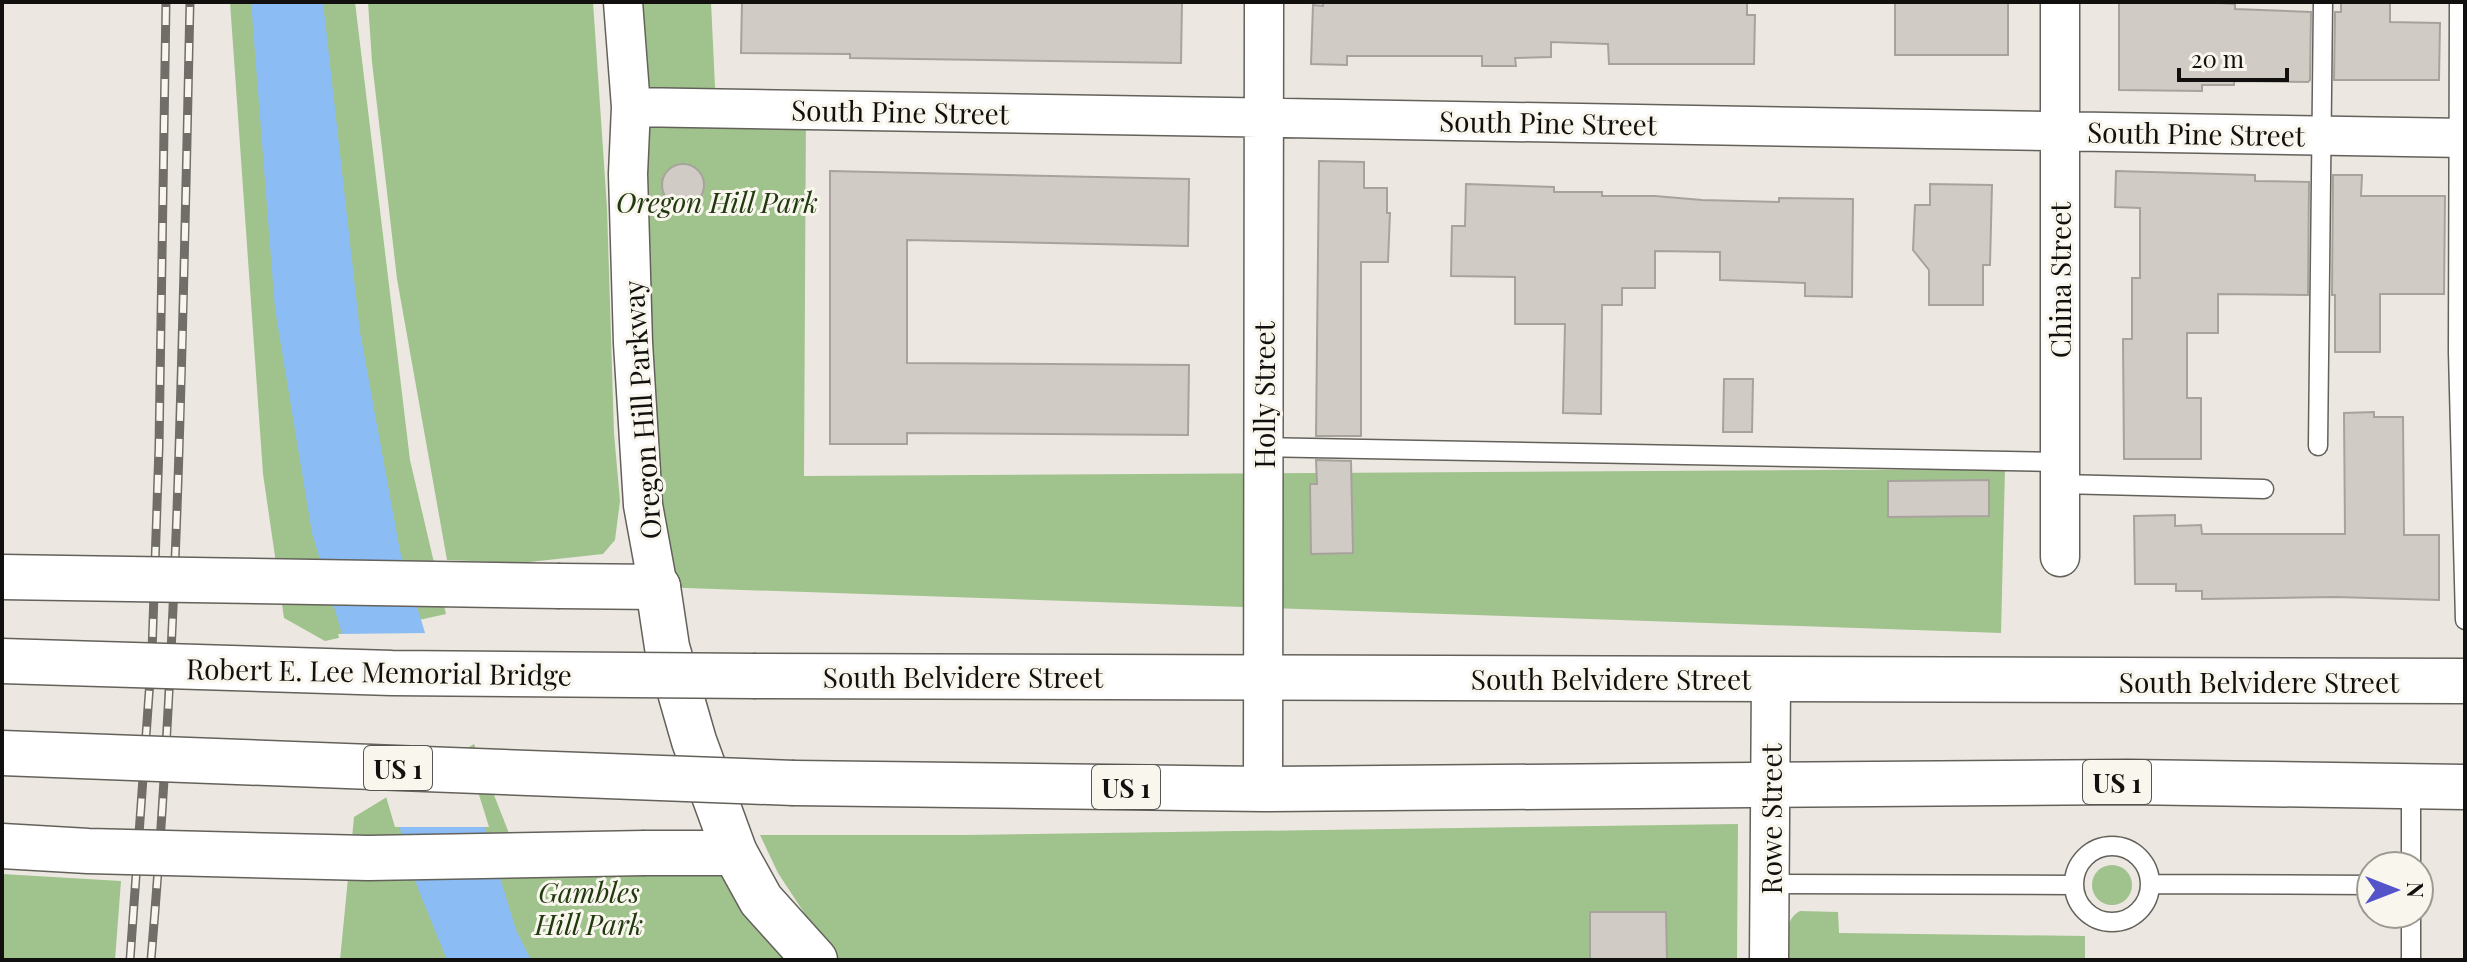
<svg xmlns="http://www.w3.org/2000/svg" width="2467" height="962" font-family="'Playfair Display',serif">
  <rect width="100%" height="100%" fill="#ece8e1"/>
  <!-- green -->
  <path fill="#a0c28d" d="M230,2H355L410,460L446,614L325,641L284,618L263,474Z
    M368,2H593L607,208L614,433L620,501L615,540L603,554L520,563L447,560L397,279L372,62Z
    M623,2H711L716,108L806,110L804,476L2005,469L2001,633L658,587Z
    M474,744L518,856L735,853L815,960H340L354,817Z
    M1738,824L1737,960H835L778,873L760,835H963Z
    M2092 885a20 20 0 1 1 40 0a20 20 0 1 1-40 0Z
    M2,874L121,881L115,960H4Z
    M1800,911L1838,912L1839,933L2085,936V960H1788C1788,943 1783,919 1800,911Z"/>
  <!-- water -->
  <path fill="#8bbdf4" d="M251,2H323L360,332L400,551L516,930L531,960H447L417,886L312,533L275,309Z"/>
  <!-- pier -->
  <path fill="#ece8e1" d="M429,633L489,827H395L338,634Z"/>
  <!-- building -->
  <path fill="#d1cbc5" stroke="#a8a29d" stroke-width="2" d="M742,2H1182L1181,63L850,58V54L741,53Z
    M1323,2H1747V15H1755L1754,64H1609L1608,44L1551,42V57L1515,58L1516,66H1482V56H1347V65L1311,64L1313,5L1323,6Z
    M1895,2H2008V55H1895Z
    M2119,2H2203L2235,4V9L2311,12L2310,80L2308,82L2234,81V85H2202V91L2119,90Z
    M2341,2H2390V22L2440,23L2439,80H2334L2335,12H2341Z
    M1319,161L1364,162V188H1387V213H1390L1388,262H1361V436H1316Z
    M662 185a21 21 0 1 1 42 0a21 21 0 1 1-42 0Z
    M830,171L1189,179L1188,246L907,240V363L1189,365L1188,435L907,433V444H830Z
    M2116,171L2255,175V181L2309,182L2308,295L2218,294V333H2187V398H2201V459H2124L2123,339H2132V278H2140V208L2115,207Z
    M2333,175H2362L2361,196H2445L2444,294H2380V352H2335V295H2332Z
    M1466,184L1554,187V192H1602V196H1655L1702,200L1779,202V198L1853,199L1852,297L1805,296V283L1720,280V252L1655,251V288H1622V305H1602L1601,414L1563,413L1565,324H1515V277L1451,276L1452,226H1465Z
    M1930,184L1992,185L1990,265H1983V305H1929V270L1913,250L1915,205H1930Z
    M1724,379H1753L1752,432H1723Z
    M2374,412V417H2403L2404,535H2439V600L2335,597L2202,599V591H2176V584H2135L2134,516L2175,515V526L2201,525L2202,534H2345L2344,413Z
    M1316,460L1351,461L1353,553L1311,554L1310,484H1317Z
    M1989,480V516L1888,517V481Z
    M1590,912H1666L1667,960H1590Z"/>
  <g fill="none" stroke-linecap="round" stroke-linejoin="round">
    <defs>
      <path id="service" d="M2459,2L2458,352L2465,620
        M2318,446L2323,2
        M1263,447L2060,462
        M2060,484L2264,489
        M2411,787V866
        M2074 884a38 38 0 1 1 76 0a38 38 0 1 1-76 0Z
        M1770,884L2073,885
        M2150,884L2371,885
        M2411,914V960"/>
      <path id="minor" d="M623,2L631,107L628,174L633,343L643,505L658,587
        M631,107L2465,138
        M2060,557V2
        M1263,789L1264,2
        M1769,960L1771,679"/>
      <path id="tertiary" d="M658,587L667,647L694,741L735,853L761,900L815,960"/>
      <path id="primary" d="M560,586L658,587
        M756,676L2465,681
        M794,783L1263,789L2128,782L2465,787
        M645,853H735"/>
    </defs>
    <!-- service casing -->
    <use href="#service" stroke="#64615b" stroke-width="21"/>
    <!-- minor casing -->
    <use href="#minor" stroke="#64615b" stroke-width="41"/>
    <!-- tertiary casing -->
    <use href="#tertiary" stroke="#64615b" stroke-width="47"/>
    <!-- primary casing -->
    <use href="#primary" stroke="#64615b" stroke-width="47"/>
    <!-- service -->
    <use href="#service" stroke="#fff" stroke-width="18"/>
    <!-- minor -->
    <use href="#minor" stroke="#fff" stroke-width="38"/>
    <!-- tertiary -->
    <use href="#tertiary" stroke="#fff" stroke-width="44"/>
    <!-- primary -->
    <use href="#primary" stroke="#fff" stroke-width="44"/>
    <defs>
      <path id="rail" d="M130,960L152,652L159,447L166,2
        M151,960C178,641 183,322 190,2"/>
    </defs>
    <!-- rail casing -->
    <use href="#rail" stroke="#716e6a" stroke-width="9"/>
    <!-- rail -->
    <use href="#rail" stroke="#f9f6ee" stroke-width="6" stroke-dasharray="18" stroke-linecap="butt"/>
    <defs>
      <path id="primary-bridge" d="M2,577L560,586
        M2,661L392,673L756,676
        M2,753L794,783
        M2,846L88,851L368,858L645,853"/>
    </defs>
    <!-- primary-bridge casing -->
    <use href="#primary-bridge" stroke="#64615b" stroke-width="47" stroke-linecap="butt"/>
    <!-- primary-bridge -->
    <use href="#primary-bridge" stroke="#fff" stroke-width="44"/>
  </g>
  <g text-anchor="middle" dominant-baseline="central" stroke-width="6" stroke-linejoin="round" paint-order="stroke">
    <!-- shield labels -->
    <g fill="#f9f6ee" stroke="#575551" stroke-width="2">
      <rect x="364" y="746" width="68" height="44" rx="6"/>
      <rect x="2083" y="760" width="68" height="44" rx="6"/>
      <rect x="1092" y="765" width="68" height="44" rx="6"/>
    </g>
    <g font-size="26" font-weight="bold" fill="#12100e">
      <text x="398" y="768">US 1</text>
      <text x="2117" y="782">US 1</text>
      <text x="1126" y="787">US 1</text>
    </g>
    <!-- street labels -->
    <g font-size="28" fill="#12100e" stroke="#f9f6ee">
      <text transform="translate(900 111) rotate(1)">South Pine Street</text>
      <text transform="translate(1548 122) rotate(1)">South Pine Street</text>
      <text transform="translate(2196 133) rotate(1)">South Pine Street</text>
      <text transform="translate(2059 280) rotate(-90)">China Street</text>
      <text transform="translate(1263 395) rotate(-90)">Holly Street</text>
      <text transform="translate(641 410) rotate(-94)">Oregon Hill Parkway</text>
      <text transform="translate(379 671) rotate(1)">Robert E. Lee Memorial Bridge</text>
      <text x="963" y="676">South Belvidere Street</text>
      <text x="1611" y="678">South Belvidere Street</text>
      <text x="2259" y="681">South Belvidere Street</text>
      <text transform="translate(1770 819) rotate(-90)">Rowe Street</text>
    </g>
    <!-- park labels -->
    <g font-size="28" font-style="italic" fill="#20390e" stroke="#f9f6ee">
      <text x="717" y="201">Oregon Hill Park</text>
      <text x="589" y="891">Gambles<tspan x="589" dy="32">Hill Park</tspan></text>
    </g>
  </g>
  <!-- border -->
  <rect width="2467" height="962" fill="none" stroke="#12100e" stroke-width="8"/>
  <!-- north arrow -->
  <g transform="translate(2395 890) rotate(90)"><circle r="38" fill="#f9f6ee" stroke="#9d9a94" stroke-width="2"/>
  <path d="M0-6L14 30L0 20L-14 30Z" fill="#5553ca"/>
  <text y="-12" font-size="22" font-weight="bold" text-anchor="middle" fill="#12100e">N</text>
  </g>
  <!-- scale -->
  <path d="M2179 68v12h108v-12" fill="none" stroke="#12100e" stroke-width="4"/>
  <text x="2191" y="68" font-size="24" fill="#12100e" stroke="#f9f6ee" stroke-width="6" paint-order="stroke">20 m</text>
</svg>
